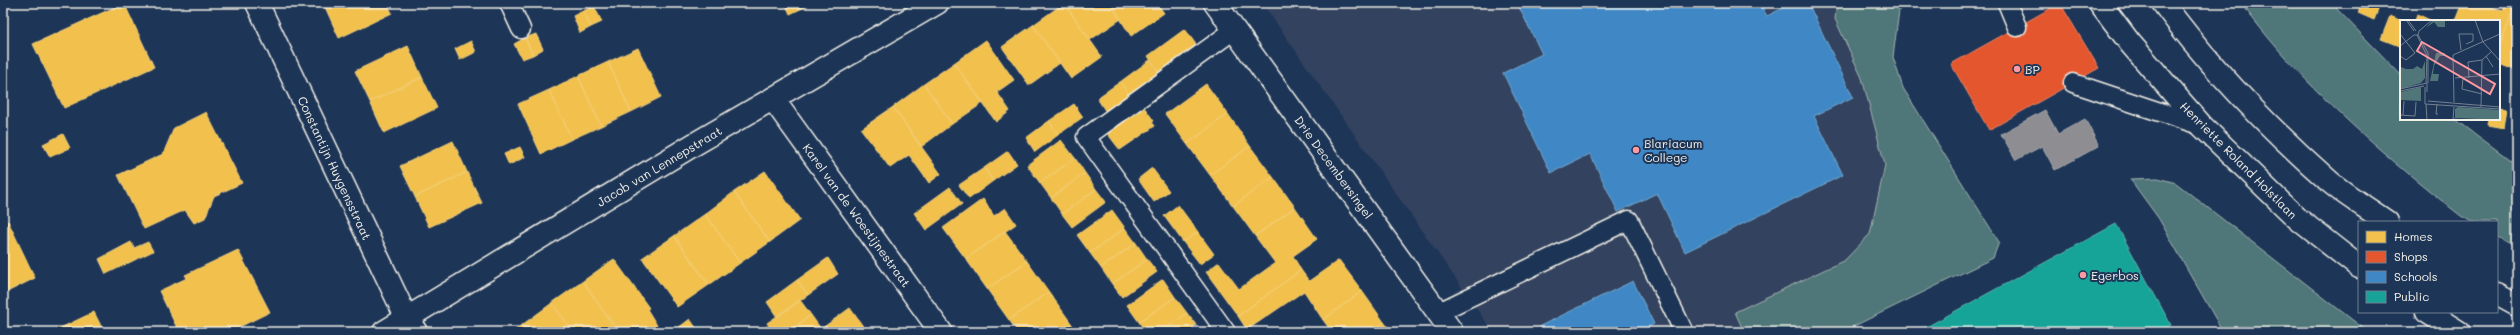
<svg xmlns="http://www.w3.org/2000/svg" width="2520" height="335" font-family="Mali,sans-serif">
  <rect width="100%" height="100%" fill="#1d3557"/>
  <filter id="ink" filterUnits="userSpaceOnUse"><feTurbulence type="fractalNoise" baseFrequency=".025" numOctaves="2"/><feDisplacementMap in="SourceGraphic" scale="8" xChannelSelector="R" yChannelSelector="G"/><feConvolveMatrix kernelMatrix="1 2 1 2 8 2 1 2 1" color-interpolation-filters="sRGB"/></filter>
  <g filter="url(#ink)">
    <!-- built -->
    <path fill="#33425e" d="M1262,3H1880L1877,65L1935,235L1730,332H1493Z"/>
    <!-- green -->
    <path fill="#507679" stroke="#a2b4b0" d="M1837,3H1900L1893,57L1903,88L1999,242L1993,258L1842,332H1744L1735,312L1845,260L1870,234L1885,165L1862,78L1835,19Z
      M2241,3H2331L2401,75V119H2455L2517,165V247L2497,236V222H2472L2461,216C2381,153 2302,86 2241,3Z
      M2158,178L2176,183L2368,332H2223L2159,219L2130,179Z"/>
    <!-- homes -->
    <path fill="#f2c14e" stroke="#f3cf7c" d="M124,3L154,67L64,108L33,44Z
      M323,3H333L325,7Z
      M333,3H387L392,13L339,38L325,7Z
      M785,3H813L790,14Z
      M1064,3L1102,57L1071,79L1033,25Z
      M1064,3H1110L1121,19L1090,40Z
      M1110,3H1157L1164,13L1131,36Z
      M2361,3L2380,5L2374,20L2358,13Z
      M2462,3L2479,6L2481,3L2503,11L2506,3H2516L2499,49V21H2455Z
      M2516,3H2517V71L2499,64V49Z
      M594,6L602,22L591,27L583,11Z
      M583,11L591,27L580,33L573,16Z
      M2417,14L2432,21H2415Z
      M2390,16L2402,21L2399,46L2381,39Z
      M1033,25L1060,63L1029,85L1002,47Z
      M1185,29L1197,46L1160,74L1148,56Z
      M536,34L543,49L533,55L525,38Z
      M525,38L533,55L522,59L514,44Z
      M986,40L1014,80L997,92L1010,111L996,122L954,63Z
      M471,41L476,52L460,60L455,49Z
      M408,46L422,77L370,102L355,71Z
      M638,48L661,97L631,112L608,62Z
      M1150,60L1160,74L1130,96L1120,82Z
      M608,62L631,112L601,126L578,76Z
      M954,63L983,103L952,124L924,84Z
      M578,76L601,126L572,139L549,90Z
      M422,77L437,108L384,133L370,102Z
      M1120,82L1130,96L1106,112L1097,98Z
      M924,84L952,124L921,147L893,107Z
      M1206,84L1228,114L1187,144L1165,114Z
      M549,90L572,139L541,154L518,104Z
      M1074,104L1083,117L1058,135L1049,121Z
      M893,107L941,174L929,183L909,155L890,168L861,129Z
      M1144,107L1154,121L1152,122L1155,126L1120,150L1107,133Z
      M2499,107L2507,108L2504,128L2487,125L2488,119H2499Z
      M206,112L242,183L214,196L205,218L194,223L185,210L144,229L118,175L163,154L174,128Z
      M1228,114L1250,146L1210,175L1187,144Z
      M1049,121L1058,135L1035,152L1026,138Z
      M63,134L70,148L50,157L43,144Z
      M2517,137V146L2514,145Z
      M1061,140L1075,158L1040,183L1027,165Z
      M453,141L467,172L415,197L400,166Z
      M1250,146L1273,177L1233,206L1210,175Z
      M520,147L525,157L509,165L504,154Z
      M1008,151L1017,164L993,181L984,168Z
      M1075,158L1085,173L1051,198L1040,183Z
      M984,168L993,181L969,199L959,185Z
      M1152,168L1169,191L1154,202L1138,179Z
      M765,171L800,220L770,242L734,192Z
      M467,172L482,203L429,227L415,197Z
      M1085,173L1096,189L1062,214L1051,198Z
      M1273,177L1295,207L1255,236L1233,206Z
      M950,187L962,204L926,230L914,213Z
      M1096,189L1106,202L1072,227L1062,214Z
      M734,192L770,242L740,263L705,214Z
      M983,199L994,216L1005,208L1016,224L966,259L943,228Z
      M1178,205L1198,232L1183,242L1164,216Z
      M1295,207L1317,239L1293,256L1301,270L1238,316L1206,272L1219,262L1239,289L1275,263L1255,236Z
      M1112,210L1125,228L1090,253L1077,235Z
      M705,214L740,263L709,285L674,236Z
      M8,221L35,278L3,294V224Z
      M1125,228L1136,243L1101,268L1090,253Z
      M1005,231L1027,261L987,289L966,259Z
      M1198,232L1214,254L1200,264L1183,242Z
      M674,236L709,285L677,307L642,258Z
      M131,242L134,248L148,242L153,251L106,274L99,259Z
      M1136,243L1147,259L1112,284L1101,268Z
      M238,250L270,312L229,332H179L159,291L187,278L185,275Z
      M828,258L838,274L808,295L797,280Z
      M614,259L649,308L647,309L661,332H618L583,281Z
      M1147,259L1157,272L1122,297L1112,284Z
      M1339,260L1362,291L1323,320L1304,291L1247,330L1238,316L1301,270L1309,281Z
      M1027,261L1049,292L1009,320L987,289Z
      M1163,279L1175,297L1139,322L1127,305Z
      M797,280L808,295L777,317L767,302Z
      M583,281L617,331L615,332H573L552,303Z
      M1362,291L1384,322L1370,332H1332L1323,320Z
      M1049,292L1071,323L1058,332H1018L1009,320Z
      M1175,297L1187,313L1161,332H1146L1139,322Z
      M800,300L811,315L787,332H773L767,323Z
      M552,303L573,332H527L522,325Z
      M850,308L867,332H787L811,315L821,329Z
      M94,312L104,332H52Z
      M1187,313L1196,325L1187,332H1161Z
      M690,319L699,332H682L678,328Z
      M1384,322L1392,332H1370Z
      M1071,323L1077,332H1058Z
      M522,325L527,332H512Z
      M767,326L771,332H758Z
      M678,328L682,332H672Z"/>
    <!-- shops -->
    <path fill="#e4572e" stroke="#e98566" d="M2060,3L2099,68L1989,130L1951,64Z"/>
    <!-- schools -->
    <path fill="#3f88c5" stroke="#75a8d0" d="M1517,3H1760L1767,16L1793,3H1808L1853,97L1814,116L1843,175L1685,252L1657,193L1618,212L1590,154L1551,173L1503,73L1542,54Z
      M1633,281L1654,324L1638,332H1543L1540,326Z"/>
    <!-- public -->
    <path fill="#17a398" stroke="#59bab0" d="M2116,224L2171,325L2158,332H1917Z"/>
    <!-- industry -->
    <path fill="#8d8d92" stroke="#acabac" d="M2045,110L2058,134L2085,119L2099,146L2055,170L2042,146L2016,160L2001,134Z"/>
    <g fill="none" stroke-linecap="round" stroke-linejoin="round">
      <defs>
        <path id="service" d="M509,3L521,29
          M2007,3L2017,27
          M2073,83L2202,126
          M1439,312L1629,220L1684,332
          M1226,332L1086,137L1234,30"/>
        <path id="minor" d="M257,3L406,317L416,332
          M1215,3L1452,332
          M773,99L941,332
          M384,332L693,145L937,3"/>
        <path id="tertiary" d="M2100,3L2130,43L2202,126L2298,219L2359,267
          M2163,3C2211,69 2269,128 2330,182C2348,197 2369,209 2387,222
          M2497,294L2517,305
          M2427,312L2459,332"/>
      </defs>
      <!-- service casing -->
      <use href="#service" stroke="#f4f1e8" stroke-width="21"/>
      <!-- minor casing -->
      <use href="#minor" stroke="#f4f1e8" stroke-width="25"/>
      <!-- tertiary casing -->
      <use href="#tertiary" stroke="#f4f1e8" stroke-width="25"/>
      <!-- service -->
      <use href="#service" stroke="#1d3557" stroke-width="18"/>
      <!-- minor -->
      <use href="#minor" stroke="#1d3557" stroke-width="22"/>
      <!-- tertiary -->
      <use href="#tertiary" stroke="#1d3557" stroke-width="22"/>
    </g>
  </g>
  <!-- markers -->
  <g fill="#ff9aa2" stroke="#1d3557" stroke-width="1.5">
    <circle cx="2017" cy="69" r="4"/>
    <circle cx="1636" cy="150" r="4"/>
    <circle cx="2083" cy="275" r="4"/>
  </g>
  <g text-anchor="middle" dominant-baseline="central" stroke-width="4" stroke-linejoin="round" paint-order="stroke">
    <!-- poi labels -->
    <g font-size="12" fill="#f4f1e8" stroke="#1d3557" text-anchor="start">
      <text x="2025" y="69">BP</text>
      <text x="1644" y="143">Blariacum<tspan x="1644" dy="14">College</tspan></text>
      <text x="2091" y="275">Egerbos</text>
    </g>
    <!-- street labels -->
    <g font-size="12" fill="#f4f1e8" stroke="#1d3557">
      <text transform="translate(2239 160) rotate(45)">Henriette Roland Holstlaan</text>
      <text transform="translate(659 166) rotate(-31)">Jacob van Lennepstraat</text>
      <text transform="translate(1334 167) rotate(54)">Drie Decembersingel</text>
      <text transform="translate(335 168) rotate(65)">Constantijn Huygensstraat</text>
      <text transform="translate(857 215) rotate(54)">Karel van de Woestijnestraat</text>
    </g>
  </g>
  <!-- overview -->
  <g transform="translate(2400 20)">
    <rect width="100" height="100" fill="#1d3557"/>
    <path d="M33,0H45V7H38L34,2L26,8ZM36,33H45V36H40L34,46L33,54H39L38,61H30ZM0,37L1,47L6,49H13L17,46L22,49L25,41V58L21,63L0,69ZM21,67V81L0,80V72ZM58,87L100,90V100L55,98V89Z" fill="#507679"/>
    <path fill="none" stroke="#738091" stroke-width="1" d="M6,0L14,11M8,0L16,11M75,0L83,22L100,41M0,14L15,33L6,40L0,36M17,15L27,36L26,63M18,15L28,33V63M0,26L14,15H18L19,11L32,0M61,30L59,14H73V21L66,24M86,36L93,47M55,58L100,54M63,58L62,69L82,74M69,58L68,42L82,40L91,32M25,67V84L100,89M0,69L27,63V72M0,71L24,66M28,81L100,87M54,82L53,35L100,14M26,84L27,100M37,84L36,94H38M81,87L82,40M0,95L15,96L16,82M3,95L4,81M53,99L66,100M53,100L54,87"/>
    <path fill="#ff9aa2" fill-opacity="0.15" stroke="#ff9aa2" stroke-width="2" d="M22,22L95,64L90,74L17,31Z"/>
    <rect width="100" height="100" fill="none" stroke="#f4f1e8" stroke-width="2"/>
  </g>
  <!-- margin -->
  <rect width="2520" height="335" fill="none" stroke="#1d3557" stroke-width="16"/>
  <rect x="8" y="8" width="2504" height="319" fill="none" stroke="#f4f1e8" stroke-width="1.5" filter="url(#ink)"/>
  <!-- legend -->
  <rect x="2358" y="221" width="140" height="92" fill="#1d3557" stroke="#738091"/>
  <rect x="2366" y="231" width="20" height="12" fill="#f2c14e" stroke="#738091"/>
  <text x="2394" y="241" font-size="12" fill="#f4f1e8">Homes</text>
  <rect x="2366" y="251" width="20" height="12" fill="#e4572e" stroke="#738091"/>
  <text x="2394" y="261" font-size="12" fill="#f4f1e8">Shops</text>
  <rect x="2366" y="271" width="20" height="12" fill="#3f88c5" stroke="#738091"/>
  <text x="2394" y="281" font-size="12" fill="#f4f1e8">Schools</text>
  <rect x="2366" y="291" width="20" height="12" fill="#17a398" stroke="#738091"/>
  <text x="2394" y="301" font-size="12" fill="#f4f1e8">Public</text>
</svg>
